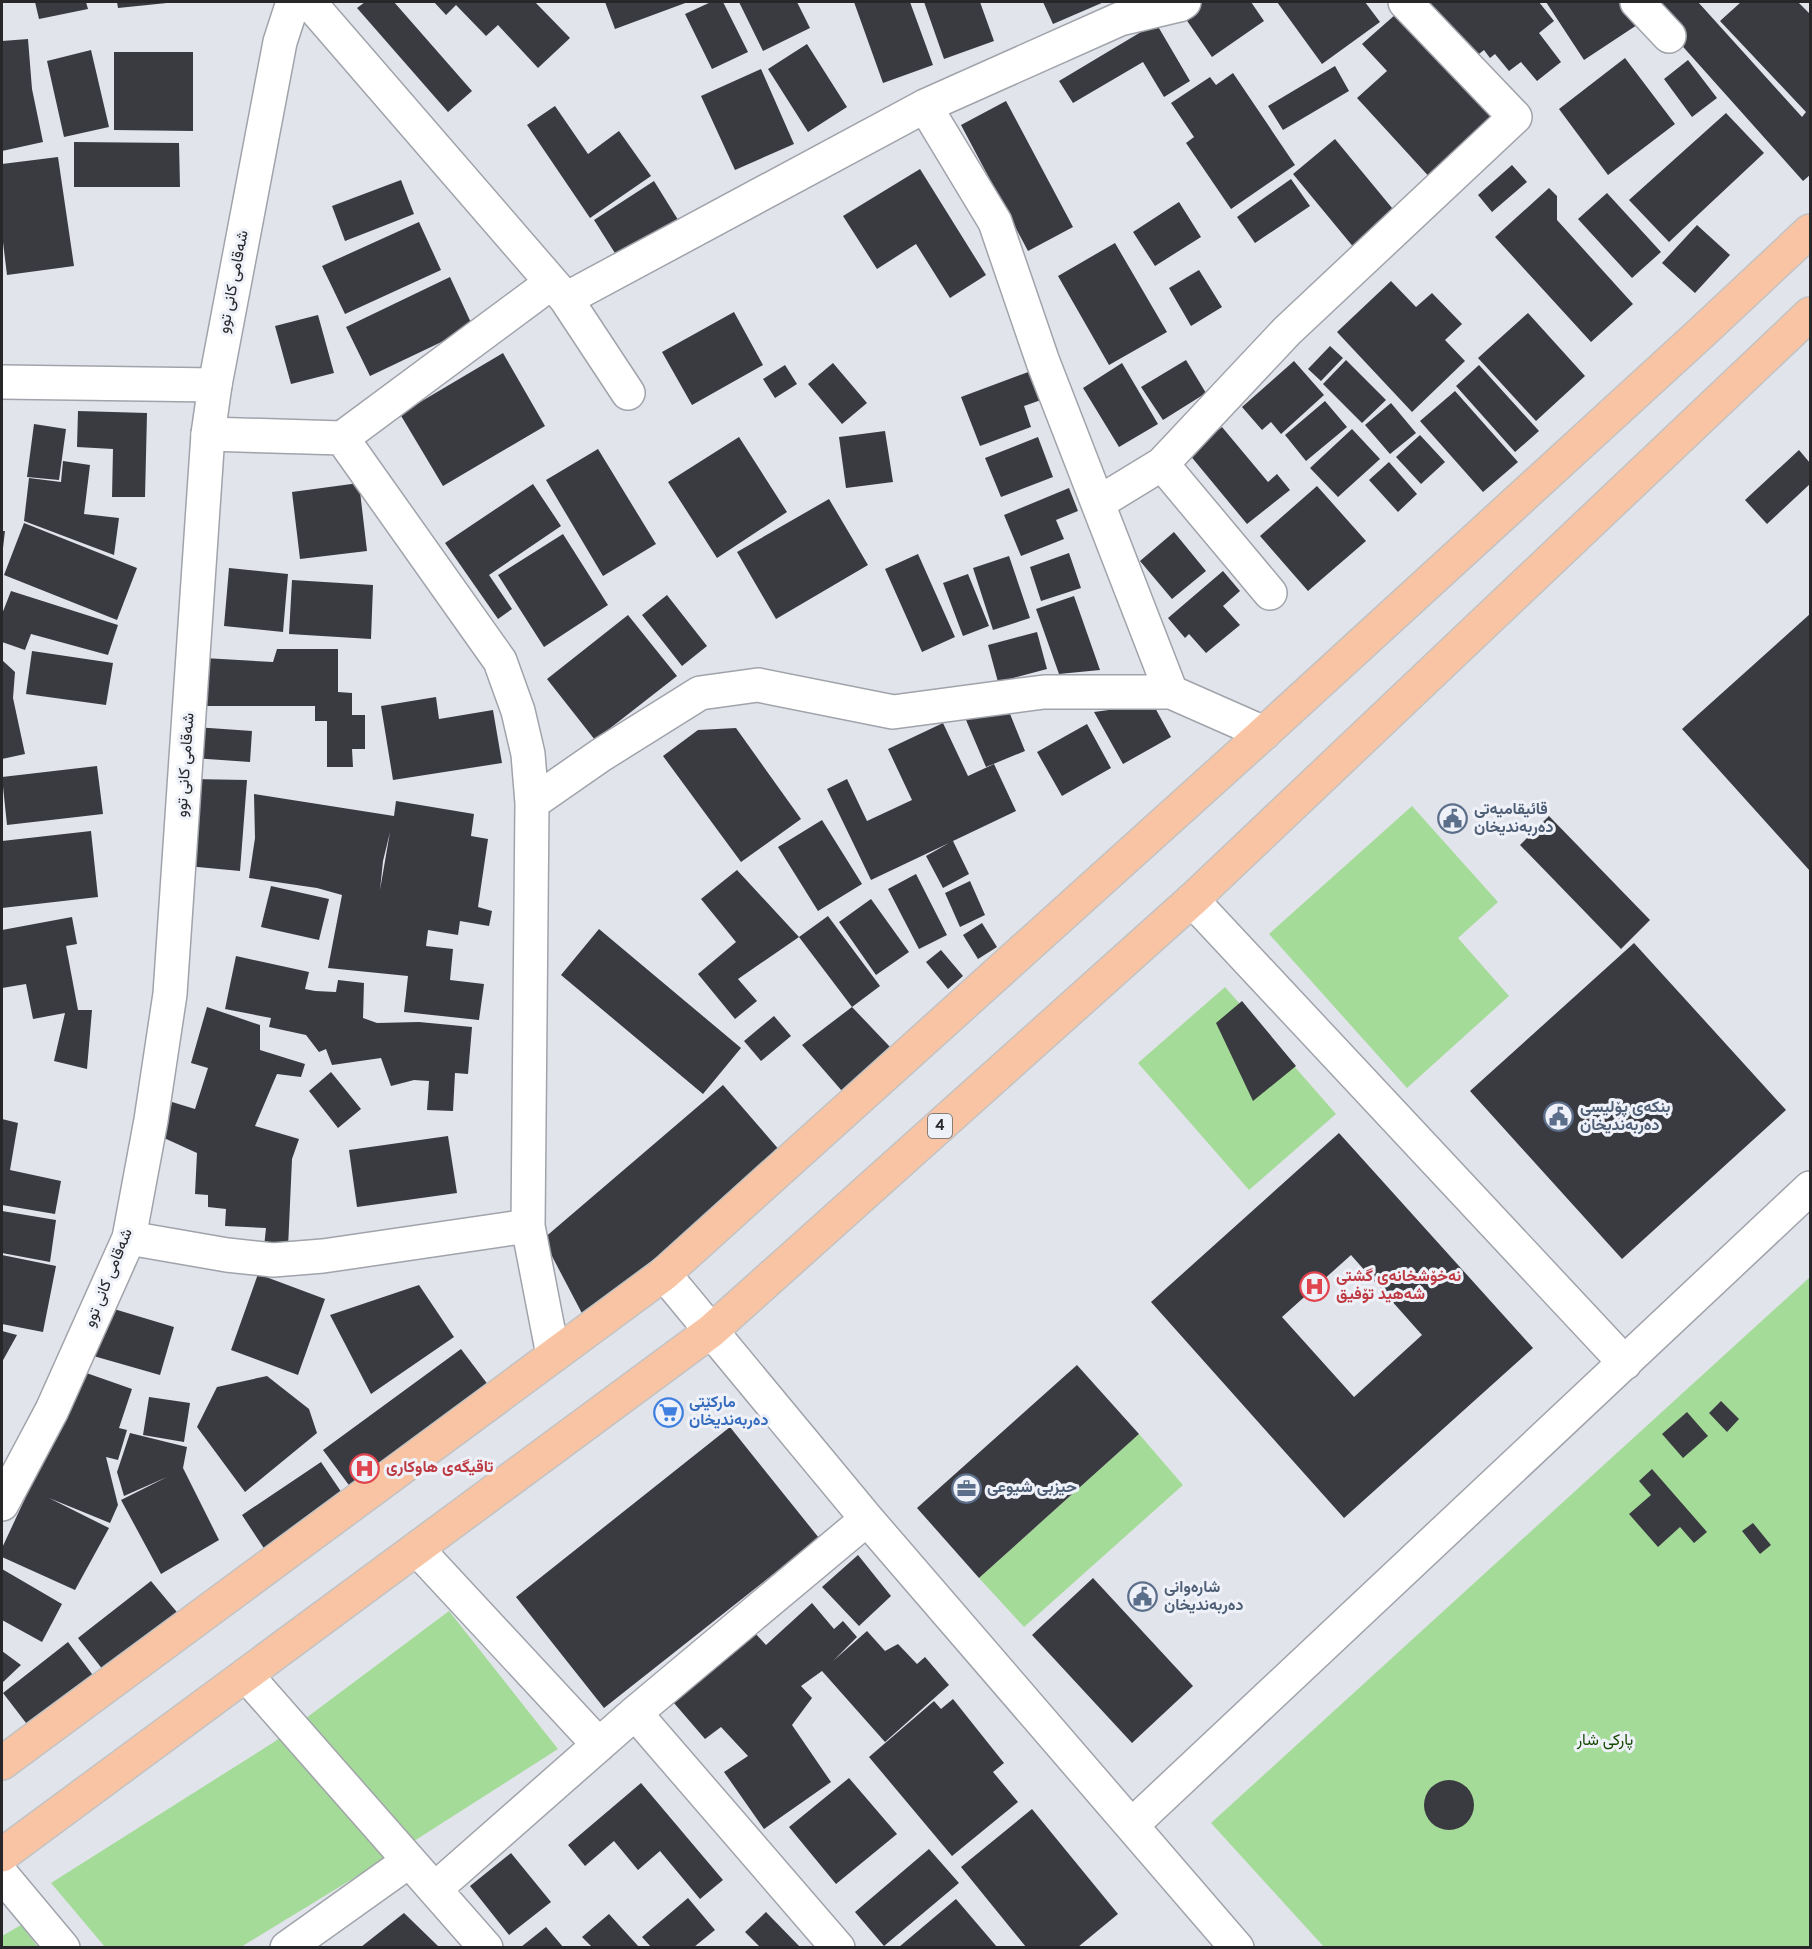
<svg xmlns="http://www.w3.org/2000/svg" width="1812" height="1949" font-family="Overpass,Vazirmatn,sans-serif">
  <rect width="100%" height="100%" fill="#e2e4ec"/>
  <!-- green -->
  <path fill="#a5db98" d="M1412,806L1498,902L1458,938L1509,996L1407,1088L1269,934Z
    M1225,987L1336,1114L1249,1190L1138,1063Z
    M1810,1277V1947H1324L1211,1823Z
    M1139,1434L1183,1485L1024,1627L979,1578Z
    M449,1611L558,1749L400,1850L241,1947H105L51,1883L274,1742Z
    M21,1925L38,1947H2V1936Z"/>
  <!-- building -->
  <path fill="#3a3b41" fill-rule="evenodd" d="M35,2H86L88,9L39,19Z
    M117,2H167V3L118,8Z
    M365,2H394L472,91L448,112L357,8Z
    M434,2H535L570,38L538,68L498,25L486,36L456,5L446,15Z
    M605,2H688L615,29Z
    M711,2H723L748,52L712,69L685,14Z
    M739,2H797L810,28L763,51Z
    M854,2H910L933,65L883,83Z
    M924,2H980L994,41L944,59Z
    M1043,2H1104L1053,24Z
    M1197,2H1251L1264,21L1212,57L1181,12Z
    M1277,2H1365L1380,22L1322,64Z
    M1423,2H1539L1554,21L1539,33L1561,62L1537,81L1521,62L1509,71L1495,54L1490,58L1484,50L1475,57Z
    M1546,2H1626L1640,23L1584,60Z
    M1643,2H1698L1802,117L1806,112L1720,21L1741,2H1798L1810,14V175L1803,181Z
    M1404,7L1505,119L1434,182L1357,98L1387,71L1362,44Z
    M1156,23L1190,81L1164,97L1143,62L1073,103L1059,81Z
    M28,39L32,89L43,142L2,151V41Z
    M807,44L847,107L808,132L768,69Z
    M91,50L109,127L64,137L47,61Z
    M114,52H193V131L114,130Z
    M1625,58L1675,124L1608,175L1559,109Z
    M1688,60L1717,98L1692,117L1664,79Z
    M1335,66L1349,91L1283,130L1268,106Z
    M761,69L794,144L735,170L701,96Z
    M1233,73L1295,165L1231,209L1186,143L1194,137L1171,103L1210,77L1216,85Z
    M1006,101L1073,227L1028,251L961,125Z
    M555,106L588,154L619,131L651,176L590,218L527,125Z
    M1726,113L1764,153L1669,242L1629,200Z
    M1335,139L1397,214L1355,249L1293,174Z
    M74,142L179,143L180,187H74Z
    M58,157L74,266L7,275L2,234V164Z
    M1512,165L1527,182L1492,212L1478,195Z
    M920,169L986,275L950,298L916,244L877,269L843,216Z
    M1291,179L1310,206L1255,243L1237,217Z
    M401,180L414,214L345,241L332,206Z
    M654,181L680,223L620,261L594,220Z
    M1549,188L1557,196V220L1633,304L1591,342L1495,237Z
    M1607,193L1661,252L1632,278L1578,219Z
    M1179,202L1201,237L1155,266L1133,232Z
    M419,222L441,270L345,314L322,266Z
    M1697,225L1730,255L1695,293L1662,263Z
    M1115,243L1167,332L1109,365L1058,276Z
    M1199,270L1222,307L1191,326L1169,288Z
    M450,277L473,327L370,376L346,327Z
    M1391,281L1416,307L1432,293L1462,324L1445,340L1465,361L1412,412L1337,332Z
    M734,312L763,365L692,405L662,352Z
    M1528,313L1585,376L1536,421L1478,358Z
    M318,315L334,373L291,384L275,326Z
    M1330,346L1343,358L1321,381L1308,369Z
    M503,353L545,426L443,486L400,414Z
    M1186,360L1206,393L1163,420L1141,387Z
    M1346,360L1386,400L1362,423L1323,384Z
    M1294,361L1324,395L1281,434L1271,422L1262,430L1242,407Z
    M833,363L867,403L842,424L808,384Z
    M1122,363L1158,424L1119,447L1083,388Z
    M785,365L797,384L775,398L763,379Z
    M1479,365L1539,431L1515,452L1456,386Z
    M1031,371L1041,400L1024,406L1031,427L980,446L961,397Z
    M1455,391L1518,462L1483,492L1420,421Z
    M1325,401L1347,427L1306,461L1285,435Z
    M1391,403L1416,433L1390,454L1365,425Z
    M78,411L147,413L145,497H112L113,449L77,447Z
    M34,424L66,429L59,480L27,477Z
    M1222,427L1268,482L1277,474L1290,490L1247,524L1189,454Z
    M1352,429L1380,459L1338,497L1310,468Z
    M885,431L893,482L846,488L839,437Z
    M1420,435L1445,462L1421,484L1396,457Z
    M739,437L787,512L717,558L668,482Z
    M1038,437L1053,477L1001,497L985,458Z
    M598,449L656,544L603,576L546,480Z
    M1799,450L1810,463V484L1767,524L1745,500Z
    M63,461L90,465L84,514L119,518L114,555L24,521L29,478L61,482Z
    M1389,462L1417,494L1398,512L1369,480Z
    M359,483L367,551L300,559L292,492Z
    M533,484L561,526L489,575L512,609L498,619L445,543Z
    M1317,486L1366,541L1308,591L1260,536Z
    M1069,488L1078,511L1056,520L1064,539L1021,556L1004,515Z
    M829,499L868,565L776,619L737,552Z
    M24,523L137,568L117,620L4,575Z
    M2,531H5L3,548H2Z
    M1174,532L1206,571L1172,599L1140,561Z
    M563,534L608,605L544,647L498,575Z
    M1069,553L1081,588L1041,601L1030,567Z
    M918,554L955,637L922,652L885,569Z
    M1009,556L1030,618L993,630L973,568Z
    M229,568L288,574L283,632L224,626Z
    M1223,571L1240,591L1223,606L1240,625L1206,653L1189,634L1185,638L1168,618Z
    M968,574L989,626L963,636L943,583Z
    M292,580L373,585L371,639L289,634Z
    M11,591L118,625L108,655L31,634L25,650L2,642V614Z
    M667,595L707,646L682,666L642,615Z
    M1074,596L1100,670L1059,674L1036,609Z
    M1810,614V871L1682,729Z
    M628,615L677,676L595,740L547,679Z
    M1037,632L1047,669L998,682L988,645Z
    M277,649H338V692L352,693V715H365V749H352L353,767H327V721H315V706H201L204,658L273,662Z
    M32,651L113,663L106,705L26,694Z
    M2,660L15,672L13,698L25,754L2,759Z
    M436,697L439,719L493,710L502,763L393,780L381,706Z
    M1006,704L1025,751L986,767L966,720Z
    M1153,704L1171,737L1123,764L1094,712Z
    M943,723L968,776L994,764L1016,811L953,841L969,874L943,888L926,856L949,843L871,880L827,789L847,779L867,821L912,800L888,749Z
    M1087,724L1111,768L1062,796L1037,752Z
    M195,727L252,731L250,762L193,758Z
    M736,728L801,819L741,862L663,756L698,730Z
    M97,766L103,814L7,825L2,777Z
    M191,779L247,780L240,871L187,866Z
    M254,794L394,816L396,801L474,814L471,836L488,839L478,907L492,911L489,926L460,921L458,935L428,930L426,946L453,949L450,980L484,984L479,1020L404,1012L408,976L328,968L342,895L317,888L249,878L255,838ZM390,832L380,890L383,861Z
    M1549,816L1650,920L1621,949L1520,845Z
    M822,820L862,884L818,911L778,847Z
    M91,831L98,897L2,908V841Z
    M737,870L799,937L738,979L757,1001L735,1019L698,974L736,942L701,899Z
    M916,874L947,935L919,949L888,889Z
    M970,881L985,915L960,927L945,893Z
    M271,886L329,899L319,940L261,927Z
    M871,899L909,952L876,975L839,922Z
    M828,916L880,986L852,1007L799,937Z
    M72,917L77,944L66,946L78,1010H92L87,1069L54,1061L65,1013L33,1019L26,984L2,988V930Z
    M982,923L997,947L978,959L963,935Z
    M599,929L741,1048L703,1094L561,975Z
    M1634,943L1786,1110L1622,1259L1470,1091Z
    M941,950L963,976L948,989L926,962Z
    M236,956L309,972L305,989L315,991L336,992L338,980L364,983L363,1018L377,1023L419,1022L472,1027L468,1074L455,1073L453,1111L427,1110L429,1081L414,1080L391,1086L381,1058L332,1065L326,1049L319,1052L306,1035L269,1027L271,1018L225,1009Z
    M1242,1001L1296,1066L1253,1101L1216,1023Z
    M207,1007L260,1025V1050L305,1064L301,1077L277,1074L255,1126L299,1139L292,1159L288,1248L264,1247L266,1228L225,1226L226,1209L208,1207V1195L195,1194L197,1153L164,1138L172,1102L195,1109L208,1068L191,1063Z
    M852,1007L892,1049L842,1091L802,1045Z
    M774,1016L791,1036L761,1061L744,1041Z
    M331,1072L361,1109L338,1128L309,1091Z
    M723,1085L781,1152L586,1321L543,1239Z
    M2,1119L18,1123L10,1170L61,1181L55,1214L2,1205Z
    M1339,1133L1533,1348L1344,1518L1151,1302ZM1351,1255L1422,1335L1354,1397L1282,1317Z
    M448,1136L457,1193L357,1207L349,1150Z
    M2,1211L56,1220L50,1262L2,1253Z
    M2,1255L56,1266L43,1332L2,1324Z
    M258,1274L325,1299L298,1375L231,1350Z
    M419,1285L454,1337L371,1394L330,1315Z
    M104,1306L174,1327L160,1375L90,1355Z
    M2,1331L17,1335L2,1362Z
    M461,1349L492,1390L354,1492L323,1450Z
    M1077,1365L1139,1434L979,1578L917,1508Z
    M75,1369L132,1389L119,1428L127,1430L118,1460L106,1457L118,1505L110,1523L49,1498L109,1528L75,1590L2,1557V1548L29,1490L26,1489Z
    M267,1376L309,1409L317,1433L245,1492L197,1427L217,1387Z
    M149,1397L190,1403L184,1442L143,1435Z
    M1721,1401L1739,1419L1727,1432L1709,1413Z
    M1687,1412L1708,1436L1683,1458L1662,1434Z
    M730,1427L819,1538L604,1708L516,1597Z
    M130,1433L187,1447L183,1468L219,1540L161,1574L121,1500L167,1477L124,1496L117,1472Z
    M321,1462L346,1499L267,1553L242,1515Z
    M1652,1469L1707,1532L1694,1543L1680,1527L1658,1547L1629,1514L1651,1495L1639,1481Z
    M1753,1523L1771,1545L1760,1554L1742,1531Z
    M858,1555L891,1596L859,1626L822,1587Z
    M2,1569L62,1604L42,1642L2,1620Z
    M1093,1578L1193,1686L1132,1743L1032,1635Z
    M151,1581L181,1617L107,1675L78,1638Z
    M812,1603L834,1629L843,1621L857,1637L833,1661L867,1631L885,1651L898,1644L917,1664L925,1657L949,1685L885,1742L822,1671L801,1686L812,1698L792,1725L831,1782L764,1829L724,1772L748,1756L721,1727L705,1739L674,1703L754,1632L766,1645Z
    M68,1642L98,1682L33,1732L3,1693Z
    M2,1651L21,1665L2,1683Z
    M953,1699L1004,1763L993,1772L1018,1802L952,1856L869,1757L934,1701L941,1709Z
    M849,1778L897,1834L836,1884L789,1827Z
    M1424 1805a25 25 0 1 1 50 0a25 25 0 1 1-50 0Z
    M641,1783L723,1880L700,1899L660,1851L638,1870L614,1841L585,1866L568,1845Z
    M1032,1809L1118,1914L1078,1947H1026L961,1867Z
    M929,1849L959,1883L884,1946L855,1912Z
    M511,1853L551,1902L509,1935L470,1886Z
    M688,1898L715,1930L694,1947H651L642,1937Z
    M956,1899L997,1947H899Z
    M766,1912L800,1947H760L745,1932Z
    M404,1913L439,1947H361Z
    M609,1914L639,1947H592L582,1937Z
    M546,1927L563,1947H521Z"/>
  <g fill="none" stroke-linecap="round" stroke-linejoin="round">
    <defs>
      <path id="minor" d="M309,2L566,299L628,393
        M1637,2L1669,36
        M925,106L995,222L1043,362L1171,692
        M566,299L925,106L1120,19L1179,5L1184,2
        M2,382L215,385
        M208,434L342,438L551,283
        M342,438L500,661L518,711L528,754L532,803L528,1226L553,1355
        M1162,464L1270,593
        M1098,503L1162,464L1287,331L1515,117L1405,2
        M532,803L601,755L700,693L758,685L893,712L1044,692H1171L1264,733
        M1192,900L1625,1363
        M129,1238L227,1255L273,1260L323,1256L528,1226
        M664,1274L867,1519L1237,1948
        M417,1549L599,1745
        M246,1675L486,1948
        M635,1713L838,1948
        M1132,1825L1810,1188
        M2,1875L63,1948
        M435,1889L635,1713L867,1519
        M287,1948L409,1861"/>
      <path id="tertiary" d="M2,1504L52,1410L129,1238L151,1120L170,994L208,434L215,385L280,42L293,2"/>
      <path id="trunk" d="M2,1763L664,1274L1264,733L1700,334L1810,231
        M2,1855L711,1331L1192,900L1810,314"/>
    </defs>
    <!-- minor casing -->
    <use href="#minor" stroke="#a1a3ab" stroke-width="36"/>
    <!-- tertiary casing -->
    <use href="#tertiary" stroke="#a1a3ab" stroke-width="36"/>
    <!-- trunk casing -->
    <use href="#trunk" stroke="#c3c3c3" stroke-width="36"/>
    <!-- minor -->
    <use href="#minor" stroke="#fff" stroke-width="33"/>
    <!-- tertiary -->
    <use href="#tertiary" stroke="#fff" stroke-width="33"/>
    <!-- trunk -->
    <use href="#trunk" stroke="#f8c4a3" stroke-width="33"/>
  </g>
  <!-- icons -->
  <defs>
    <symbol id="civic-ring" viewBox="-11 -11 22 22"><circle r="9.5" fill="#eff1f9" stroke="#5c6f8a" stroke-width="1.5"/><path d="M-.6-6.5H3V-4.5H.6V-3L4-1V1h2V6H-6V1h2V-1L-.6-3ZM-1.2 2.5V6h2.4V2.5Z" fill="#5c6f8a"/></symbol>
    <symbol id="hospital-ring" viewBox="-11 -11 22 22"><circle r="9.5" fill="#eff1f9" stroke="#e0444e" stroke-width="1.5"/><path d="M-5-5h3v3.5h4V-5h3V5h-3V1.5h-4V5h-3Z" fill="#e0444e"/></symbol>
    <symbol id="supermarket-ring" viewBox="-11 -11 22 22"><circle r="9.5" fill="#eff1f9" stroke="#3f7fe0" stroke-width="1.5"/><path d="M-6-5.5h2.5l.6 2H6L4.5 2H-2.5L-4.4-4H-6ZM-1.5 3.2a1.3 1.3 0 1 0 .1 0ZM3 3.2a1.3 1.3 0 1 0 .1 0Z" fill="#3f7fe0"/></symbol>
    <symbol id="office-ring" viewBox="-11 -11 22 22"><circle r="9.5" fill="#eff1f9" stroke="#5c6f8a" stroke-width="1.5"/><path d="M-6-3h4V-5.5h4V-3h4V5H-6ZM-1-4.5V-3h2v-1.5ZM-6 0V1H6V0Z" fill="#5c6f8a"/></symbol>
  </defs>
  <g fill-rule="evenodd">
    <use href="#civic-ring" x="1436" y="802" width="33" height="33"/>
    <use href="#civic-ring" x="1542" y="1100" width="33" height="33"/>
    <use href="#hospital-ring" x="1298" y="1270" width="33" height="33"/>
    <use href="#supermarket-ring" x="652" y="1396" width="33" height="33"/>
    <use href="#hospital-ring" x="348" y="1452" width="33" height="33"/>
    <use href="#office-ring" x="950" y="1472" width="33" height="33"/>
    <use href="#civic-ring" x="1126" y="1580" width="33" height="33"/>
  </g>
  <g text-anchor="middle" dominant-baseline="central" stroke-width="6" stroke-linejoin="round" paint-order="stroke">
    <!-- shield labels -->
    <rect fill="#eff1f9" stroke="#636468" stroke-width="1.5" x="928" y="1114" width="24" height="24" rx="4.5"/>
    <g font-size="15" font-weight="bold" fill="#27272a">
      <text x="940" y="1126">4</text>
    </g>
    <!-- street labels -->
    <g font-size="16" fill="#27272a" stroke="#eff1f9">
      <text transform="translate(234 282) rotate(-79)">شەقامی کانی توو</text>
      <text transform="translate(186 765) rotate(-86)">شەقامی کانی توو</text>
      <text transform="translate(109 1278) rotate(-68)">شەقامی کانی توو</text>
    </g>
    <!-- service labels -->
    <g font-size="16" font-weight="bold" fill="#4e5e75" stroke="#eff1f9" text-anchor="start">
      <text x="1474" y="810">قائیقامیەتی<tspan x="1474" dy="18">دەربەندیخان</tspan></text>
      <text x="1580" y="1108">بنکەی پۆلیسی<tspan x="1580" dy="18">دەربەندیخان</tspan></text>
      <text x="987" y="1488">حیزبی شیوعی</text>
      <text x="1164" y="1588">شارەوانی<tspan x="1164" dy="18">دەربەندیخان</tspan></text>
    </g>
    <!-- health labels -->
    <g font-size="16" font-weight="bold" fill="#be3a42" stroke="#eff1f9" text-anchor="start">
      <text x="1336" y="1277">نەخۆشخانەی گشتی<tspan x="1336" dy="18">شەهید تۆفیق</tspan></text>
      <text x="386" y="1468">تاقیگەی هاوکاری</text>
    </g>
    <!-- shop labels -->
    <g font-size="16" font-weight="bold" fill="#366cbe" stroke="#eff1f9" text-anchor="start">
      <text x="689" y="1403">مارکێتی<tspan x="689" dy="18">دەربەندیخان</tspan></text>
    </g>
    <!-- park labels -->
    <g font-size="16" fill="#154902" stroke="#eff1f9">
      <text x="1605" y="1741">پاركى شار</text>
    </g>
  </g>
  <!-- border -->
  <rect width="1812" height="1949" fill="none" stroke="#27272a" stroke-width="6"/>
</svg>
